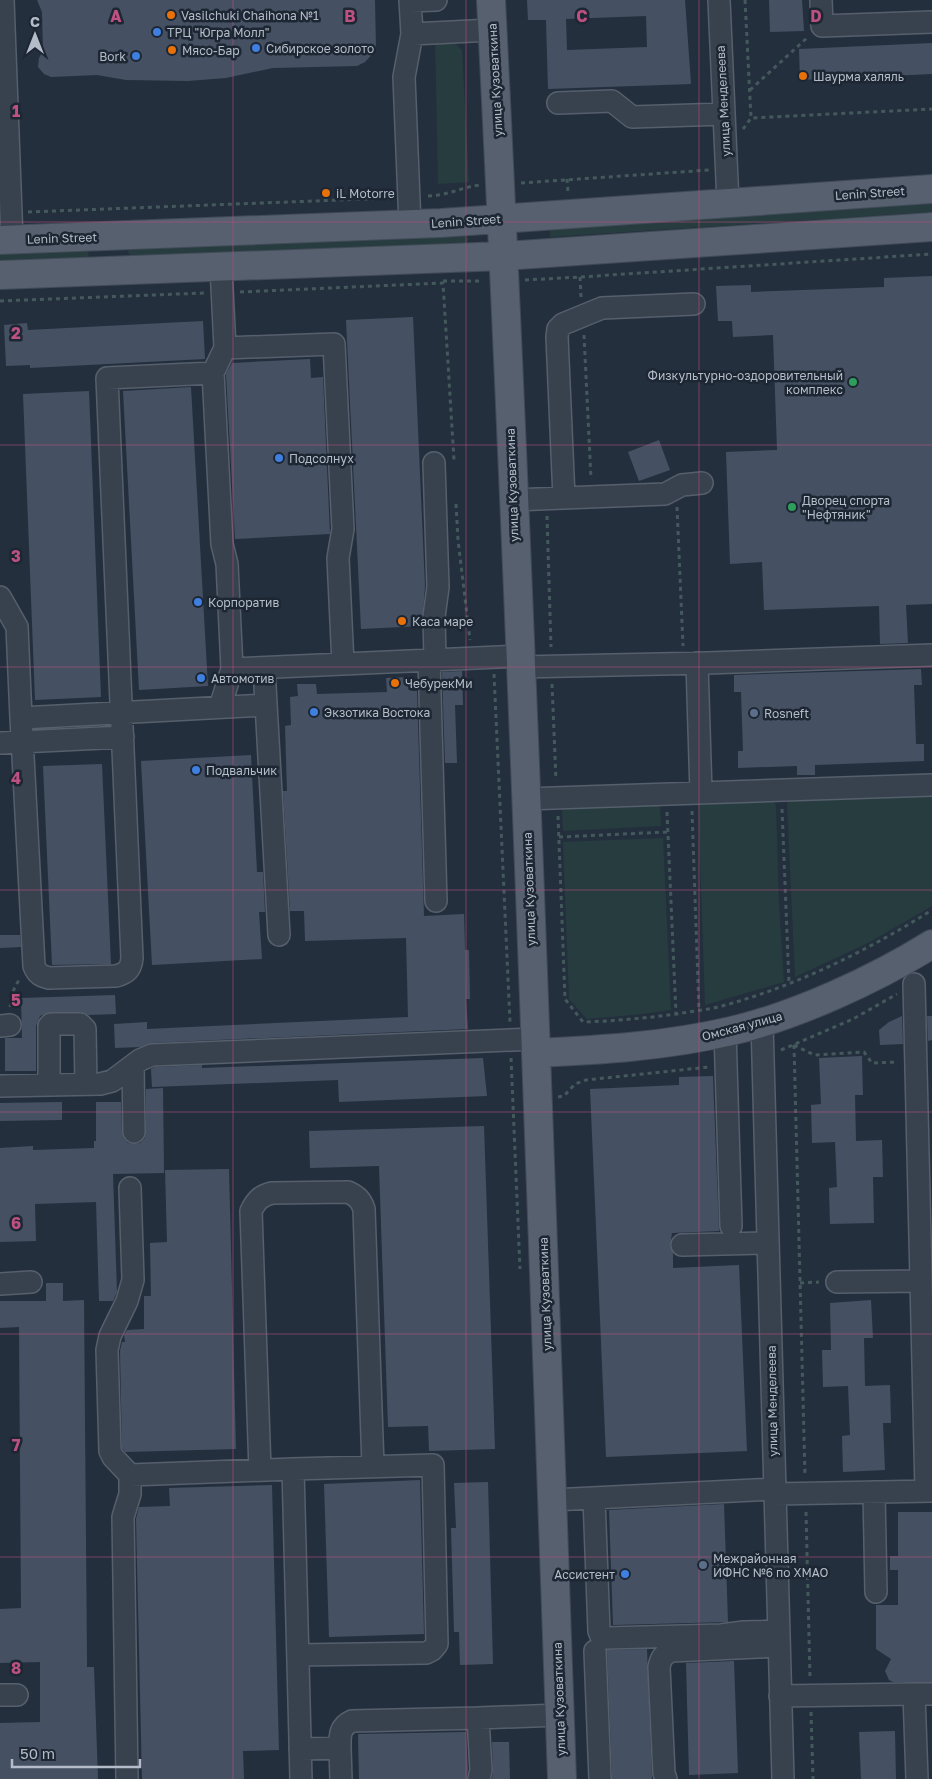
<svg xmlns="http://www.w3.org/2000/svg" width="932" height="1779" font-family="'Golos Text',sans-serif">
  <rect width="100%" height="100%" fill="#242f3e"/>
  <!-- green -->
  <path fill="#263c3f" d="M435,39L453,41L462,50L469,182L438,184Z
    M932,202V212L550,237V228Z
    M465,236L469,239L466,243L132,257L128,252L131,247Z
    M86,250L89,254L87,259L0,261V253Z
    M932,794V906L870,942L795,977L787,804L790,798Z
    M769,797L776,805L779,905L784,982L705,1005L698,799Z
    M660,803L661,826L563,831L562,807Z
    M663,838L671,1010L642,1014L587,1019L569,999L563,842Z"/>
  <!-- building -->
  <path fill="#455162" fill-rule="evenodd" d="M37,0H375L376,50L365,62L357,66L273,68L226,78L188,81L126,80L97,75L51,77L44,74L38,67L39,58L43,51L42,12Z
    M527,0H685L691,84L548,89L546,20H528ZM646,16L647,47L567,50L566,19Z
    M769,0H802L804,31L770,32Z
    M932,43V74L800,80L799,49Z
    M932,276V604L906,605L908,643L880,644L879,606L764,610L762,562L730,564L726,452L777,450L773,335L733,337L732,321H718L716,286L751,285V292L884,287V278Z
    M413,317L425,586L422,626L361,629L346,320Z
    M203,321L205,359L30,368V365L6,366L4,325L27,323L28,330Z
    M310,359L311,378L323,377L330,534L235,539L226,374L232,363Z
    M191,387L208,686L139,690L123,391Z
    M89,391L101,697L35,700L23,394Z
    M659,440L670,470L639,481L628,452Z
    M921,669L922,685H914L916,744H924V761L815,765V775H797V766L738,768V751H743L741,692H734V675Z
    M462,671L463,705H455L457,763H445L442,672Z
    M411,677L412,691H417L424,916L464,914L465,950H469L470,999H466L468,1029L151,1043L140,1047L115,1048L114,1024L147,1022V1029L408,1017L406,938L305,941L304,911H290L283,791H287L285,726L291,725L290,697L298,696L297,684H316L317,694L387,692L386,678Z
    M251,755L257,872H263L265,912H259L262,959L152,965L141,761Z
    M102,764L111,964L52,965L43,766Z
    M0,935H20L21,947L0,948Z
    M115,995L116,1014L89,1015L80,1012H51L40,1016L36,1026V1071H5V1038H22L21,998Z
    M902,1016L903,1044L880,1045L879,1030L889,1022Z
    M927,1016H932V1040L928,1041Z
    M862,1056L863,1095H855L856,1141L882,1140L883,1177H873L874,1223L830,1224L829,1188L837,1187L835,1142L812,1143L811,1105L821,1104L819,1058Z
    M483,1058L487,1096L339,1102L338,1080L152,1087L151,1069L155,1067L202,1065V1068Z
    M713,1076L719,1231L672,1233L670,1246L673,1253V1268L739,1265L747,1451L606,1457L590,1089L679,1085V1077Z
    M163,1088L164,1173L113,1174L117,1292L113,1301H99L96,1202L35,1204L36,1241L0,1242V1148L33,1146V1150L94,1148V1141H96V1102H121L122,1132L123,1138L128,1143L135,1144L140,1143L145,1138L146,1132V1089Z
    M62,1102V1120L0,1121V1103Z
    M484,1126L495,1449L429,1451L428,1426L388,1427L379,1166L310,1168L309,1131Z
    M229,1169L236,1449L125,1452L122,1448L120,1351L122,1342H125L124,1335L127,1330L144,1329V1296H151L150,1243L167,1242L165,1170Z
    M46,1283H63V1301L84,1300L87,1662V1667H94L98,1779H0V1723L40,1722V1662L0,1663V1609L21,1608L19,1327L0,1328V1301H46Z
    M871,1300L873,1338H864L865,1386L890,1385L891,1423H883L885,1470L843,1472L842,1436L850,1435L848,1386L823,1387L822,1350H831L830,1303Z
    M420,1480L424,1634L329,1637L324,1484Z
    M488,1482L493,1664L460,1665L459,1632H454L451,1528H456L454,1483Z
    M272,1485L279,1750L243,1751L244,1779H142L136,1519L139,1507L170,1506L169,1488Z
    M724,1504L728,1622L613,1625L609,1510Z
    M898,1512H932V1682H893L889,1680L885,1671L891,1659L876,1649V1605H898V1570H890V1556H898Z
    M647,1649L652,1779H612L607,1650Z
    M734,1661L738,1773L689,1775L686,1663Z
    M895,1731L896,1779H861L859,1732Z
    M466,1732L468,1769L467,1779H359L358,1734Z
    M492,1742H509L510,1779H492L493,1770Z"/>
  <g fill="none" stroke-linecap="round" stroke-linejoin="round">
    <defs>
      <path id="minor" d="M3,0L12,240
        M410,0L412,34L404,77L410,225
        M719,0L728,203
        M821,0L822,26L932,22
        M410,1L436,0
        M412,34L492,30
        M558,103L612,101L632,117L724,114
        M221,267L225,348L213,373L222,544L227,564L232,669L519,656
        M225,348L334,344L343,529L338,558L343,664
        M434,463L438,587L434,617L435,659
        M564,498L557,337L558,329L563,324L602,308L694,304
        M513,500L665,494L682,485L702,483
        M0,597L17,627L21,718L266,705
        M429,659L436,901
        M697,663L701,793
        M520,667L707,663L932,655
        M264,668L279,935
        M220,707L232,669
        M21,718L34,966C37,974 41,976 49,978L116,976C127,973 131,969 132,958L107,378L213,373
        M0,743L123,737
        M525,799L932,785
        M914,984L926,1491
        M762,1023L783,1779
        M0,1026L10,1025
        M725,1032L731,1226
        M133,1066L134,1132
        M49,1085V1026L51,1024H80L85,1029L86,1084
        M0,1086L100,1084L112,1081L140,1060L152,1055L535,1039
        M682,1245L768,1243
        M837,1282L921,1281
        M0,1284L31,1282
        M260,1470L251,1211C256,1201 260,1196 272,1193L348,1192C357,1196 361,1200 364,1209L373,1466
        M130,1475L113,1457L110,1451L107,1350L110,1336L127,1301L133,1280L130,1188
        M874,1492L876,1592
        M774,1494L932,1491
        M594,1498L599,1631L601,1636L606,1638L721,1635L744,1632L778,1631
        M552,1500L774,1489
        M595,1651L600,1779
        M298,1655L426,1653L432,1650L437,1644L433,1465L293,1469L301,1779
        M914,1694H932
        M0,1695H17
        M780,1696L914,1694L917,1779
        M478,1718L559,1715
        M340,1748C340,1736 339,1727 352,1721L478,1718L481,1770L479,1779
        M300,1749L340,1748L341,1779
        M127,1779L123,1517L130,1494V1475L293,1469
        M666,1779L664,1773L659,1667C661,1658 663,1655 671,1651L779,1646"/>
      <path id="major" d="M491,0C521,593 541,1186 562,1779
        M0,240L441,223L932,189
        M0,275L503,256L932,227
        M536,1053C601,1050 667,1046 731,1031C796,1016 876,979 932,944"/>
    </defs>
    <!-- minor casing -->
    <use href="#minor" stroke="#565f6c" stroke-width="24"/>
    <!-- major casing -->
    <use href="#major" stroke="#414a57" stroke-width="30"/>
    <!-- path -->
    <path stroke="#44595c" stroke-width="3" stroke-dasharray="4 4" stroke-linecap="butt" d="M745,0L751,118
      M750,90L808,37
      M743,129L751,118L932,109
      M567,179L568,192
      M521,183L709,170
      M428,196C446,196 462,187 480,185
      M28,212L392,198
      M580,277L581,297
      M525,280L580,277L932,254
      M443,281H483
      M240,292L443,283L454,460
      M0,301L204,293
      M584,335L591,479
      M456,504L458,540L470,640
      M677,507L683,646
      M547,516L551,647
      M494,674L510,1022
      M552,684L556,780
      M782,809L789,983
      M692,811L699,1011
      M667,812L676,1014
      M558,816L565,999L583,1022C615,1021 646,1018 677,1014C692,1011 707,1010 722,1006C796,986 867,951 932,910
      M559,837L667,832
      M10,1007L14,989L20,978
      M794,1045L805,1476
      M794,1045L814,1055L864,1052L872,1063L898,1062
      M781,1050L853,1019L897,994
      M511,1058L520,1269
      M558,1097L564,1096L575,1084L586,1080L709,1067
      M800,1283L819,1282
      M806,1512L810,1678
      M811,1712L813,1779"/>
    <!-- minor -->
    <use href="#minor" stroke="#38414e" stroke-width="21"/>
    <!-- major -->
    <use href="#major" stroke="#56606e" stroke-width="28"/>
  </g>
  <!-- grid -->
  <path fill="none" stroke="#bd5182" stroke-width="1" stroke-opacity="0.55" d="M233,0V1779M466,0V1779M699,0V1779M0,222H932M0,445H932M0,667H932M0,890H932M0,1112H932M0,1334H932M0,1557H932"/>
  <!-- markers -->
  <g fill="#e8710a" stroke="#1d2633" stroke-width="2">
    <circle cx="171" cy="15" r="5"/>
    <circle cx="172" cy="50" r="5"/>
    <circle cx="803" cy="76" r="5"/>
    <circle cx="326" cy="193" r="5"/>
    <circle cx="402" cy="621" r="5"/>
    <circle cx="395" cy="683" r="5"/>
  </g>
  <g fill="#3f7fe0" stroke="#1d2633" stroke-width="2">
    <circle cx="157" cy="32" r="5"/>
    <circle cx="256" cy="48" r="5"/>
    <circle cx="136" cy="56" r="5"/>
    <circle cx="279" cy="458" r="5"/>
    <circle cx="198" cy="602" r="5"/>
    <circle cx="201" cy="678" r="5"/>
    <circle cx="314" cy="712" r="5"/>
    <circle cx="196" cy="770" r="5"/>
    <circle cx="625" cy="1574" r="5"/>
  </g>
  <g fill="#2e9e5b" stroke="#1d2633" stroke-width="2">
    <circle cx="853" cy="382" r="5"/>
    <circle cx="792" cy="507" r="5"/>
  </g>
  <g fill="#5c6f8a" stroke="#1d2633" stroke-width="2">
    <circle cx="754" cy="713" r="5"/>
    <circle cx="703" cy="1565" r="5"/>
  </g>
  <g text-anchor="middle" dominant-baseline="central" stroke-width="5" stroke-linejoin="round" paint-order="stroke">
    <!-- poi labels -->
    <g font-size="12" fill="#b4bcc9" stroke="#1d2633" text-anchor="start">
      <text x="181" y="15">Vasilchuki Chaihona №1</text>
      <text x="167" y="32">ТРЦ "Югра Молл"</text>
      <text x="266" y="48">Сибирское золото</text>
      <text x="182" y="50">Мясо-Бар</text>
      <text x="126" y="56" text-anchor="end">Bork</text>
      <text x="813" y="76">Шаурма халяль</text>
      <text x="336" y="193">iL Motorre</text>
      <text x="843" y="375" text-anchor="end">Физкультурно-оздоровительный<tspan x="843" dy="14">комплекс</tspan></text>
      <text x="289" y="458">Подсолнух</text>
      <text x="802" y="500">Дворец спорта<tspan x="802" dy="14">"Нефтяник"</tspan></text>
      <text x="208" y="602">Корпоратив</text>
      <text x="412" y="621">Каса маре</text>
      <text x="211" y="678">Автомотив</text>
      <text x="405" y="683">ЧебурекМи</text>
      <text x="324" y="712">Экзотика Востока</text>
      <text x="764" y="713">Rosneft</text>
      <text x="206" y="770">Подвальчик</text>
      <text x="713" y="1558">Межрайонная<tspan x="713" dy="14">ИФНС №6 по ХМАО</tspan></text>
      <text x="615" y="1574" text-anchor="end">Ассистент</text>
    </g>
    <!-- street labels -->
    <g font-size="12" fill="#b4bcc9" stroke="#1d2633">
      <text transform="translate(495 80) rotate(-93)">улица Кузоваткина</text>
      <text transform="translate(723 101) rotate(-93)">улица Менделеева</text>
      <text transform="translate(870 193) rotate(-4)">Lenin Street</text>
      <text transform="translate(466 221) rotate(-4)">Lenin Street</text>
      <text transform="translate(62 238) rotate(-2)">Lenin Street</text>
      <text transform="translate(512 485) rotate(-92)">улица Кузоваткина</text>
      <text transform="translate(529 889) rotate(-92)">улица Кузоваткина</text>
      <text transform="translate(742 1026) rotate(-15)">Омская улица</text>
      <text transform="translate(545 1294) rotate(-92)">улица Кузоваткина</text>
      <text transform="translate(772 1401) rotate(-91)">улица Менделеева</text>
      <text transform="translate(559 1699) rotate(-92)">улица Кузоваткина</text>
    </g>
  </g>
  <g font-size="16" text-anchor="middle" font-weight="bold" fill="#bd5182" stroke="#1d2633" stroke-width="5" stroke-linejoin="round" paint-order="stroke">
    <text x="116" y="22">A</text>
    <text x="350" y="22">B</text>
    <text x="582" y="22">C</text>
    <text x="816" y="22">D</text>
    <text x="16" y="117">1</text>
    <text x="16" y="339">2</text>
    <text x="16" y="562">3</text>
    <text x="16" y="784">4</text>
    <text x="16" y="1006">5</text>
    <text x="16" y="1229">6</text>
    <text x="16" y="1451">7</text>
    <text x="16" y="1674">8</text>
  </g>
  <!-- north arrow -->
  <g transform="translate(35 35)" stroke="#1d2633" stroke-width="4" paint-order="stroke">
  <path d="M0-4L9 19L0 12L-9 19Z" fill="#b4bcc9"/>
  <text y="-8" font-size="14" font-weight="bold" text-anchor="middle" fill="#b4bcc9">С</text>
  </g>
  <!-- scale -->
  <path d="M12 1759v8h128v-8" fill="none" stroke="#b4bcc9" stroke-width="2.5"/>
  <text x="20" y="1759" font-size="15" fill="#b4bcc9" stroke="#1d2633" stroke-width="4" paint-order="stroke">50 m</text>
</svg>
